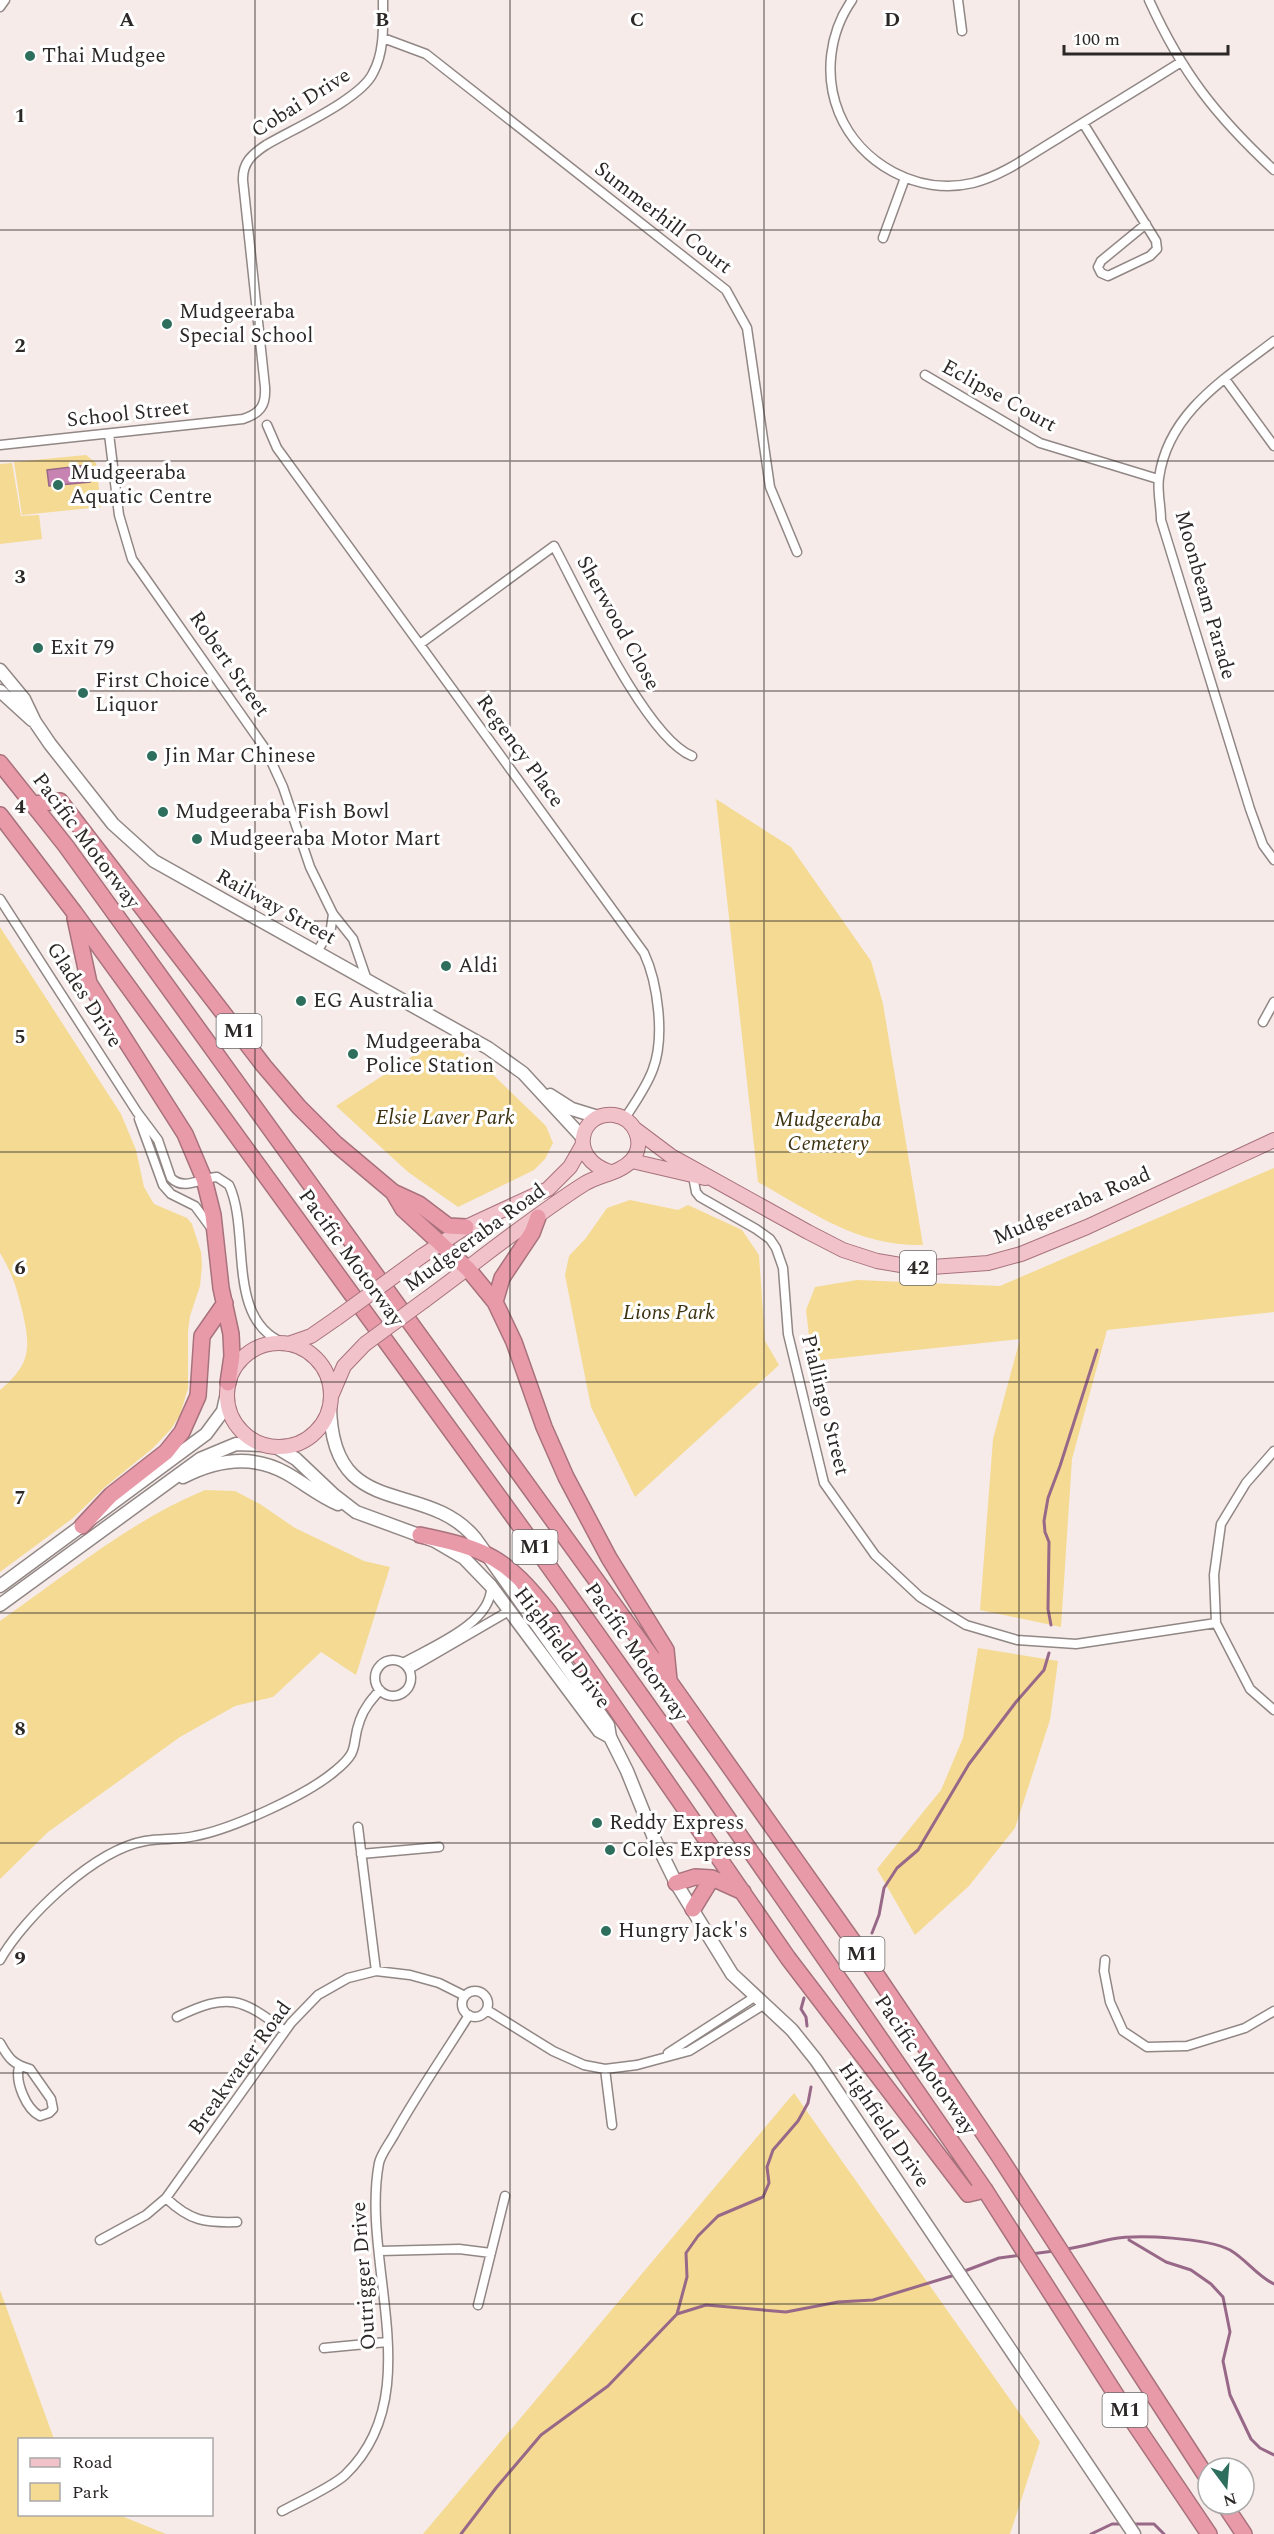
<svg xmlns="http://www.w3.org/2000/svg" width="1274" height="2534" font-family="Spectral,serif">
  <rect width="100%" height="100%" fill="#f6ebe8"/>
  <!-- green -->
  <path fill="#f4da93" d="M86,455L96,463L101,507L22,515L14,462Z
    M12,463L21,516L39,515L42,539L0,544V464Z
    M716,799L791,847L871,961L883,1004L923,1245C856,1246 814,1213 758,1182Z
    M0,927L121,1114L136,1150L144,1187L154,1204L187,1218L192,1224L201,1252L202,1265L200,1286L190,1316L188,1331V1388L180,1415L171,1429L153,1448L105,1487L73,1518L0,1572V1390C31,1364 31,1348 22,1310C16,1286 13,1275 0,1253Z
    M439,1039L483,1065L546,1126L553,1143L545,1159L534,1170L458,1207L408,1172L336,1106Z
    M1274,1168V1312L1107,1330L1072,1459L1061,1627L980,1610L993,1439L1020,1339L812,1361L806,1310L815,1287L857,1280L1000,1286Z
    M630,1200L678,1210L688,1205L742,1230L759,1255L765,1341L779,1365L635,1497L591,1407L565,1275L569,1256L586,1238L607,1208Z
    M205,1490L235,1491L260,1504L295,1528L364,1561L390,1567L356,1675L321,1652L273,1697L235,1706L180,1737L48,1832L0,1879V1621C66,1575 130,1521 205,1490Z
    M978,1648L1058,1661L1050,1720L1015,1828L969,1886L915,1935L877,1869L941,1790L963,1738Z
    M794,2093L1040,2442L1010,2534H423Z
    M0,2290L54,2439L20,2440V2514L119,2515L166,2534H0Z"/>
  <!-- water -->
  <path fill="#c783b1" stroke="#986888" stroke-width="1.5" d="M88,465L90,482L49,486L47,470Z"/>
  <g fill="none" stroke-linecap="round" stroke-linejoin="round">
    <!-- stream -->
    <path stroke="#986888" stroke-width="3" d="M1051,1625L1048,1609L1049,1542L1045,1532L1044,1521L1048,1498L1060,1466L1097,1350
      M872,1933L879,1915L884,1888L897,1868L918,1850L969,1764L1016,1702L1044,1670L1049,1653
      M804,1998L801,2009L806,2017L807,2026
      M1129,2240L1166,2262L1191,2270L1211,2284L1223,2297L1230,2332L1223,2361L1230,2395L1251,2439L1260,2448L1274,2455
      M1066,2249C1082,2247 1096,2242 1112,2239C1138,2234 1207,2238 1230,2250C1247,2260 1257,2276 1274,2284
      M1031,2254L1054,2251
      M962,2272L999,2258L1021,2255
      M677,2314L687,2277L686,2253L698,2236L718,2216L763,2197L769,2183L767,2167L773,2150L798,2121L808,2103L811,2087
      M1131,2524H1154L1164,2534
      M461,2534L496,2488L541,2435L608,2386L677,2314L706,2305L786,2312L838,2302L873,2300L955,2275
      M1091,2534L1112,2524H1122"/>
    <defs>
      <path id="street" d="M852,0C829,33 824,76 839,113C860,164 918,196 973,183C1004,175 1030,155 1057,139C1098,113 1140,88 1181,62
        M958,0L962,31
        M1149,0C1182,73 1216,116 1274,170
        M0,7L5,0
        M383,38L426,54L726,290L747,328L770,487L797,552
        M1083,123L1156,241L1157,249L1150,256L1108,276L1101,273L1098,267L1101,261L1146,224
        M883,238L905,178
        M1274,341C1226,378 1168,412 1159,478C1157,491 1161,506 1161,520L1250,809L1263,845L1274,860
        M925,375L1040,443L1158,479
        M1225,379L1274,446
        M267,425L277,448L644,953C658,983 665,1038 653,1069C647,1086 635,1103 625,1118
        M109,434L119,515L132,559L266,750L283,787L310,867L333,914L353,939L367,980
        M0,445L243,419C261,413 266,405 265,387L243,181C242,163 252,154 266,145C293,129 361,99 373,73C385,51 383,24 383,0
        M420,644L554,546C580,594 645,737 692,756
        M0,899L137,1112L158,1140L171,1178C184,1191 201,1178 217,1177L229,1185C251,1231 225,1320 284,1343
        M317,952L331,928L333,914
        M1263,1022L1274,1002
        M139,1119L163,1185L171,1194L195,1206L212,1229
        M693,1176L696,1192L700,1197L756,1229L770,1239L776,1248L783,1268L788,1334L824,1483L875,1555L920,1597L966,1625L1017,1640L1076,1644L1216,1623
        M1274,1451L1246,1483L1221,1524L1214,1575L1216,1623L1250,1689L1274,1710
        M375 1678a18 18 0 1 1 36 0a18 18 0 1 1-36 0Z
        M403,1663C431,1647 493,1623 491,1586
        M409,1669L509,1611
        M358,1827L376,1971
        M361,1854L439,1847
        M0,1960C25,1916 95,1850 145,1841C161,1838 178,1840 195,1836C232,1829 307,1795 335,1771C362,1749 350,1746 360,1720C364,1708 372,1699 380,1690
        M1105,1960L1104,1971L1110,2002L1123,2031L1147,2047L1187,2046L1245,2028L1274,2011
        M462 2004a13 13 0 1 1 26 0a13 13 0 1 1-26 0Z
        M487,2010L553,2051L584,2065L605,2069L637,2065L689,2051L765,2004
        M177,2017C229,1992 241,1998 285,2031
        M0,2043C9,2059 13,2064 30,2069L51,2099L53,2109L49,2113L40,2116C26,2109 15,2082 19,2067
        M668,2053L756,1996
        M605,2069L612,2125
        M166,2198C190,2221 205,2223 237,2222
        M100,2240L146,2215L166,2198L291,2023L318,1995L348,1978L376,1971L410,1975L439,1983L465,1996
        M380,2251L459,2249L491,2253
        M478,2305L505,2196
        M324,2348L387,2342
        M282,2511C299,2502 332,2487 345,2475C430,2394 360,2263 379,2163C381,2154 389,2144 394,2135C417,2094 444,2055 469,2015"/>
      <path id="secondary" d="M0,670L24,699L35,722L50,744L113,824L154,861L488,1048L523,1073L583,1138
        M0,691L32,720
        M550,1095L572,1109L598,1117
        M330,1405C331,1523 424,1477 475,1538L608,1725L610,1737L627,1771L654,1838L676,1883L732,1974L792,2030L816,2060L1134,2534
        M276,1447L296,1459L334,1495L356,1512L435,1541L464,1558L491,1586L599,1731L610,1737
        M183,1477C216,1460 252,1454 286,1473C304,1483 319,1496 338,1504
        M0,1586L206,1434L223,1411L227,1393
        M0,1605L200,1459L236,1444L265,1445"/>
      <path id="primary" d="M635,1129L671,1156L808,1232L843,1250L877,1261L918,1268L988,1263L1021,1254L1087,1227L1274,1140
        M632,1161L705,1178
        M422,1256L466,1227L548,1189L570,1167L582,1146
        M425,1300C477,1262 529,1219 584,1184C598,1175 621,1173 632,1160C646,1143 635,1118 614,1115C580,1111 567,1158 610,1172
        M227 1395a52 52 0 1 1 104 0a52 52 0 1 1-104 0Z
        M288,1344L311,1336L337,1318
        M332,1394L344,1366L365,1344"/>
      <path id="highway" d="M0,763L66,846L669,1681L867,1961L999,2156L1208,2479
        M34,804L60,801L264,1066L299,1107L336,1144L393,1192L419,1204L448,1226L466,1227
        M0,815L74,912L523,1530L704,1784L985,2190L1130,2417L1209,2534
        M75,918L89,983L185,1134L204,1179L213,1215L221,1288L231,1334L232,1356L228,1383
        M393,1192L403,1209L468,1269L495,1302L514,1342L544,1427L566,1477L609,1558L666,1650L669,1680
        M495,1302L502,1278L532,1233L538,1217
        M82,1526L111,1495L166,1452L182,1432L198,1396L202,1336L225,1303
        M420,1535C488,1549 506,1558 549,1612L788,1958L968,2194L985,2190
        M676,1883L695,1877L712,1878
        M693,1909L712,1878L743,1892
        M1224,2504L1244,2534"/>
    </defs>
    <!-- street casing -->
    <use href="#street" stroke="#918785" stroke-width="11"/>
    <!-- secondary casing -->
    <use href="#secondary" stroke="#918785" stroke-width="15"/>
    <!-- primary casing -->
    <use href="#primary" stroke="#a7727c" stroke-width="16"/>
    <!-- highway casing -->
    <use href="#highway" stroke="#a7727c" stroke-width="18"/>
    <!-- street -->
    <use href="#street" stroke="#fff" stroke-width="8"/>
    <!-- secondary -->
    <use href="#secondary" stroke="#fff" stroke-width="12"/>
    <!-- primary -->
    <use href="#primary" stroke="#f2c2cb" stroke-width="14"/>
    <!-- highway -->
    <use href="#highway" stroke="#e99aa9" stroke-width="15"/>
    <defs>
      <path id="primary-bridge" d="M337,1318L422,1256
        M365,1344L425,1300"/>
    </defs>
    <!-- primary-bridge casing -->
    <use href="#primary-bridge" stroke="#a7727c" stroke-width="16" stroke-linecap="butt"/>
    <!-- primary-bridge -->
    <use href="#primary-bridge" stroke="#f2c2cb" stroke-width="14"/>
  </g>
  <!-- grid -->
  <path fill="none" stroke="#2c2827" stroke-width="1.5" stroke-opacity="0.55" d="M255,0V2534M510,0V2534M764,0V2534M1019,0V2534M0,230H1274M0,461H1274M0,691H1274M0,921H1274M0,1152H1274M0,1382H1274M0,1613H1274M0,1843H1274M0,2073H1274M0,2304H1274"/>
  <!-- markers -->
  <g fill="#2d6e5c" stroke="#fff" stroke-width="2">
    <circle cx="30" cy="56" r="6"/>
    <circle cx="167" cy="324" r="6"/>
    <circle cx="58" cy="485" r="6"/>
    <circle cx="38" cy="648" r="6"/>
    <circle cx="83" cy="693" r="6"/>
    <circle cx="152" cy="756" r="6"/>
    <circle cx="163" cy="812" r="6"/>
    <circle cx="197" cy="839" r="6"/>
    <circle cx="446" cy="966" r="6"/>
    <circle cx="301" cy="1001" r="6"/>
    <circle cx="353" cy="1054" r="6"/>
    <circle cx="597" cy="1823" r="6"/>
    <circle cx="610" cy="1850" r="6"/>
    <circle cx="606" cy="1931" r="6"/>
  </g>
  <g text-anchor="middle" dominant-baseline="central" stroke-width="6" stroke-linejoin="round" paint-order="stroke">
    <!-- shield labels -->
    <g fill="#fff" stroke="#6b6868" stroke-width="1.5">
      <rect x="216.5" y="1014" width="45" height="34" rx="4.5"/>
      <rect x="900" y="1251" width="36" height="34" rx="4.5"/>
      <rect x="512.5" y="1530" width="45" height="34" rx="4.5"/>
      <rect x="839.5" y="1937" width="45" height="34" rx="4.5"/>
      <rect x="1102.5" y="2393" width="45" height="34" rx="4.5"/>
    </g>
    <g font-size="20" font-weight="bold" fill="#2c2827">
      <text x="239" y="1031">M1</text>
      <text x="918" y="1268">42</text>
      <text x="535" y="1547">M1</text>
      <text x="862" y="1954">M1</text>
      <text x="1125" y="2410">M1</text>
    </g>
    <!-- poi labels -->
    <g font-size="21" fill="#2c2827" stroke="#fff" text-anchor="start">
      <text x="42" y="56">Thai Mudgee</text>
      <text x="179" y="312">Mudgeeraba<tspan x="179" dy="24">Special School</tspan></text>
      <text x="70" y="473">Mudgeeraba<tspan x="70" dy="24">Aquatic Centre</tspan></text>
      <text x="50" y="648">Exit 79</text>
      <text x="95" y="681">First Choice<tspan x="95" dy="24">Liquor</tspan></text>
      <text x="164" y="756">Jin Mar Chinese</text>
      <text x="175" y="812">Mudgeeraba Fish Bowl</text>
      <text x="209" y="839">Mudgeeraba Motor Mart</text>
      <text x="458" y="966">Aldi</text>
      <text x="313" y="1001">EG Australia</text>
      <text x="365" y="1042">Mudgeeraba<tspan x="365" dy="24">Police Station</tspan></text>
      <text x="609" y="1823">Reddy Express</text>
      <text x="622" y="1850">Coles Express</text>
      <text x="618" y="1931">Hungry Jack's</text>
    </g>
    <!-- street labels -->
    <g font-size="21" fill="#2c2827" stroke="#fff">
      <text transform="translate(301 103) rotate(-32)">Cobai Drive</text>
      <text transform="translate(663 218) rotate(38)">Summerhill Court</text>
      <text transform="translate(999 396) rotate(29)">Eclipse Court</text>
      <text transform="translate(128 414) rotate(-6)">School Street</text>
      <text transform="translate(1205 595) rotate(74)">Moonbeam Parade</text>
      <text transform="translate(618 623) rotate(61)">Sherwood Close</text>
      <text transform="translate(229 664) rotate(55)">Robert Street</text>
      <text transform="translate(520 751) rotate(54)">Regency Place</text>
      <text transform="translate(86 841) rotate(53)">Pacific Motorway</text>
      <text transform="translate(276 907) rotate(29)">Railway Street</text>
      <text transform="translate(84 995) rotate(57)">Glades Drive</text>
      <text transform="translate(1072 1206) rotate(-23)">Mudgeeraba Road</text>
      <text transform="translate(475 1238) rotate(-36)">Mudgeeraba Road</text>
      <text transform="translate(351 1258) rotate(54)">Pacific Motorway</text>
      <text transform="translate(825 1405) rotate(76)">Piallingo Street</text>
      <text transform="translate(562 1648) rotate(53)">Highfield Drive</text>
      <text transform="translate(636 1652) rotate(55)">Pacific Motorway</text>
      <text transform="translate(925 2065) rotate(56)">Pacific Motorway</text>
      <text transform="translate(240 2068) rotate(-54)">Breakwater Road</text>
      <text transform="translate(884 2125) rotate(56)">Highfield Drive</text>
      <text transform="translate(364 2276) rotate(-94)">Outrigger Drive</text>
    </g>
    <!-- park labels -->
    <g font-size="21" font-style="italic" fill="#3d320f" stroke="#fff">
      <text x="445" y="1118">Elsie Laver Park</text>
      <text x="828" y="1120">Mudgeeraba<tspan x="828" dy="24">Cemetery</tspan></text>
      <text x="669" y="1313">Lions Park</text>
    </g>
  </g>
  <g font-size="20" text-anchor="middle" font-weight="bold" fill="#2c2827" stroke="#fff" stroke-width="6" stroke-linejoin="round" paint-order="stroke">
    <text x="127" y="26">A</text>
    <text x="382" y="26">B</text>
    <text x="637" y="26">C</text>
    <text x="892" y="26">D</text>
    <text x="20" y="122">1</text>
    <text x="20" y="352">2</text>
    <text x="20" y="583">3</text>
    <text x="20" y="813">4</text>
    <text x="20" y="1043">5</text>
    <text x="20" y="1274">6</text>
    <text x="20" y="1504">7</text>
    <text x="20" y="1735">8</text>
    <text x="20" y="1965">9</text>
  </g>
  <!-- legend -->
  <rect x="18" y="2438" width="195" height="78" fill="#ffffff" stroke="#aba9a9" stroke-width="1.5"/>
  <rect x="30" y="2458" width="30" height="9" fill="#f2c2cb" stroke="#aba9a9" stroke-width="1.5"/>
  <text x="72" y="2468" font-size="18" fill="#2c2827">Road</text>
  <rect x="30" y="2483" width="30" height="18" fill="#f4da93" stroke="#aba9a9" stroke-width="1.5"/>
  <text x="72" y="2498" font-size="18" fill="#2c2827">Park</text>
  <!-- north arrow -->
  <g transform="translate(1226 2486) rotate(164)"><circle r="28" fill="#ffffff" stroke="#aba9a9" stroke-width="1.5"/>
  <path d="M0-4.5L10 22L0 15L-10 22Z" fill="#2d6e5c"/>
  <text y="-9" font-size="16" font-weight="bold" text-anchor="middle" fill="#2c2827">N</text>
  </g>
  <!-- scale -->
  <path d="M1064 45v9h164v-9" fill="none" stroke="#2c2827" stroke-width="3"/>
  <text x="1073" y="45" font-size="18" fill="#2c2827" stroke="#ffffff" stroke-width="4.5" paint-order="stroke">100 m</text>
</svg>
